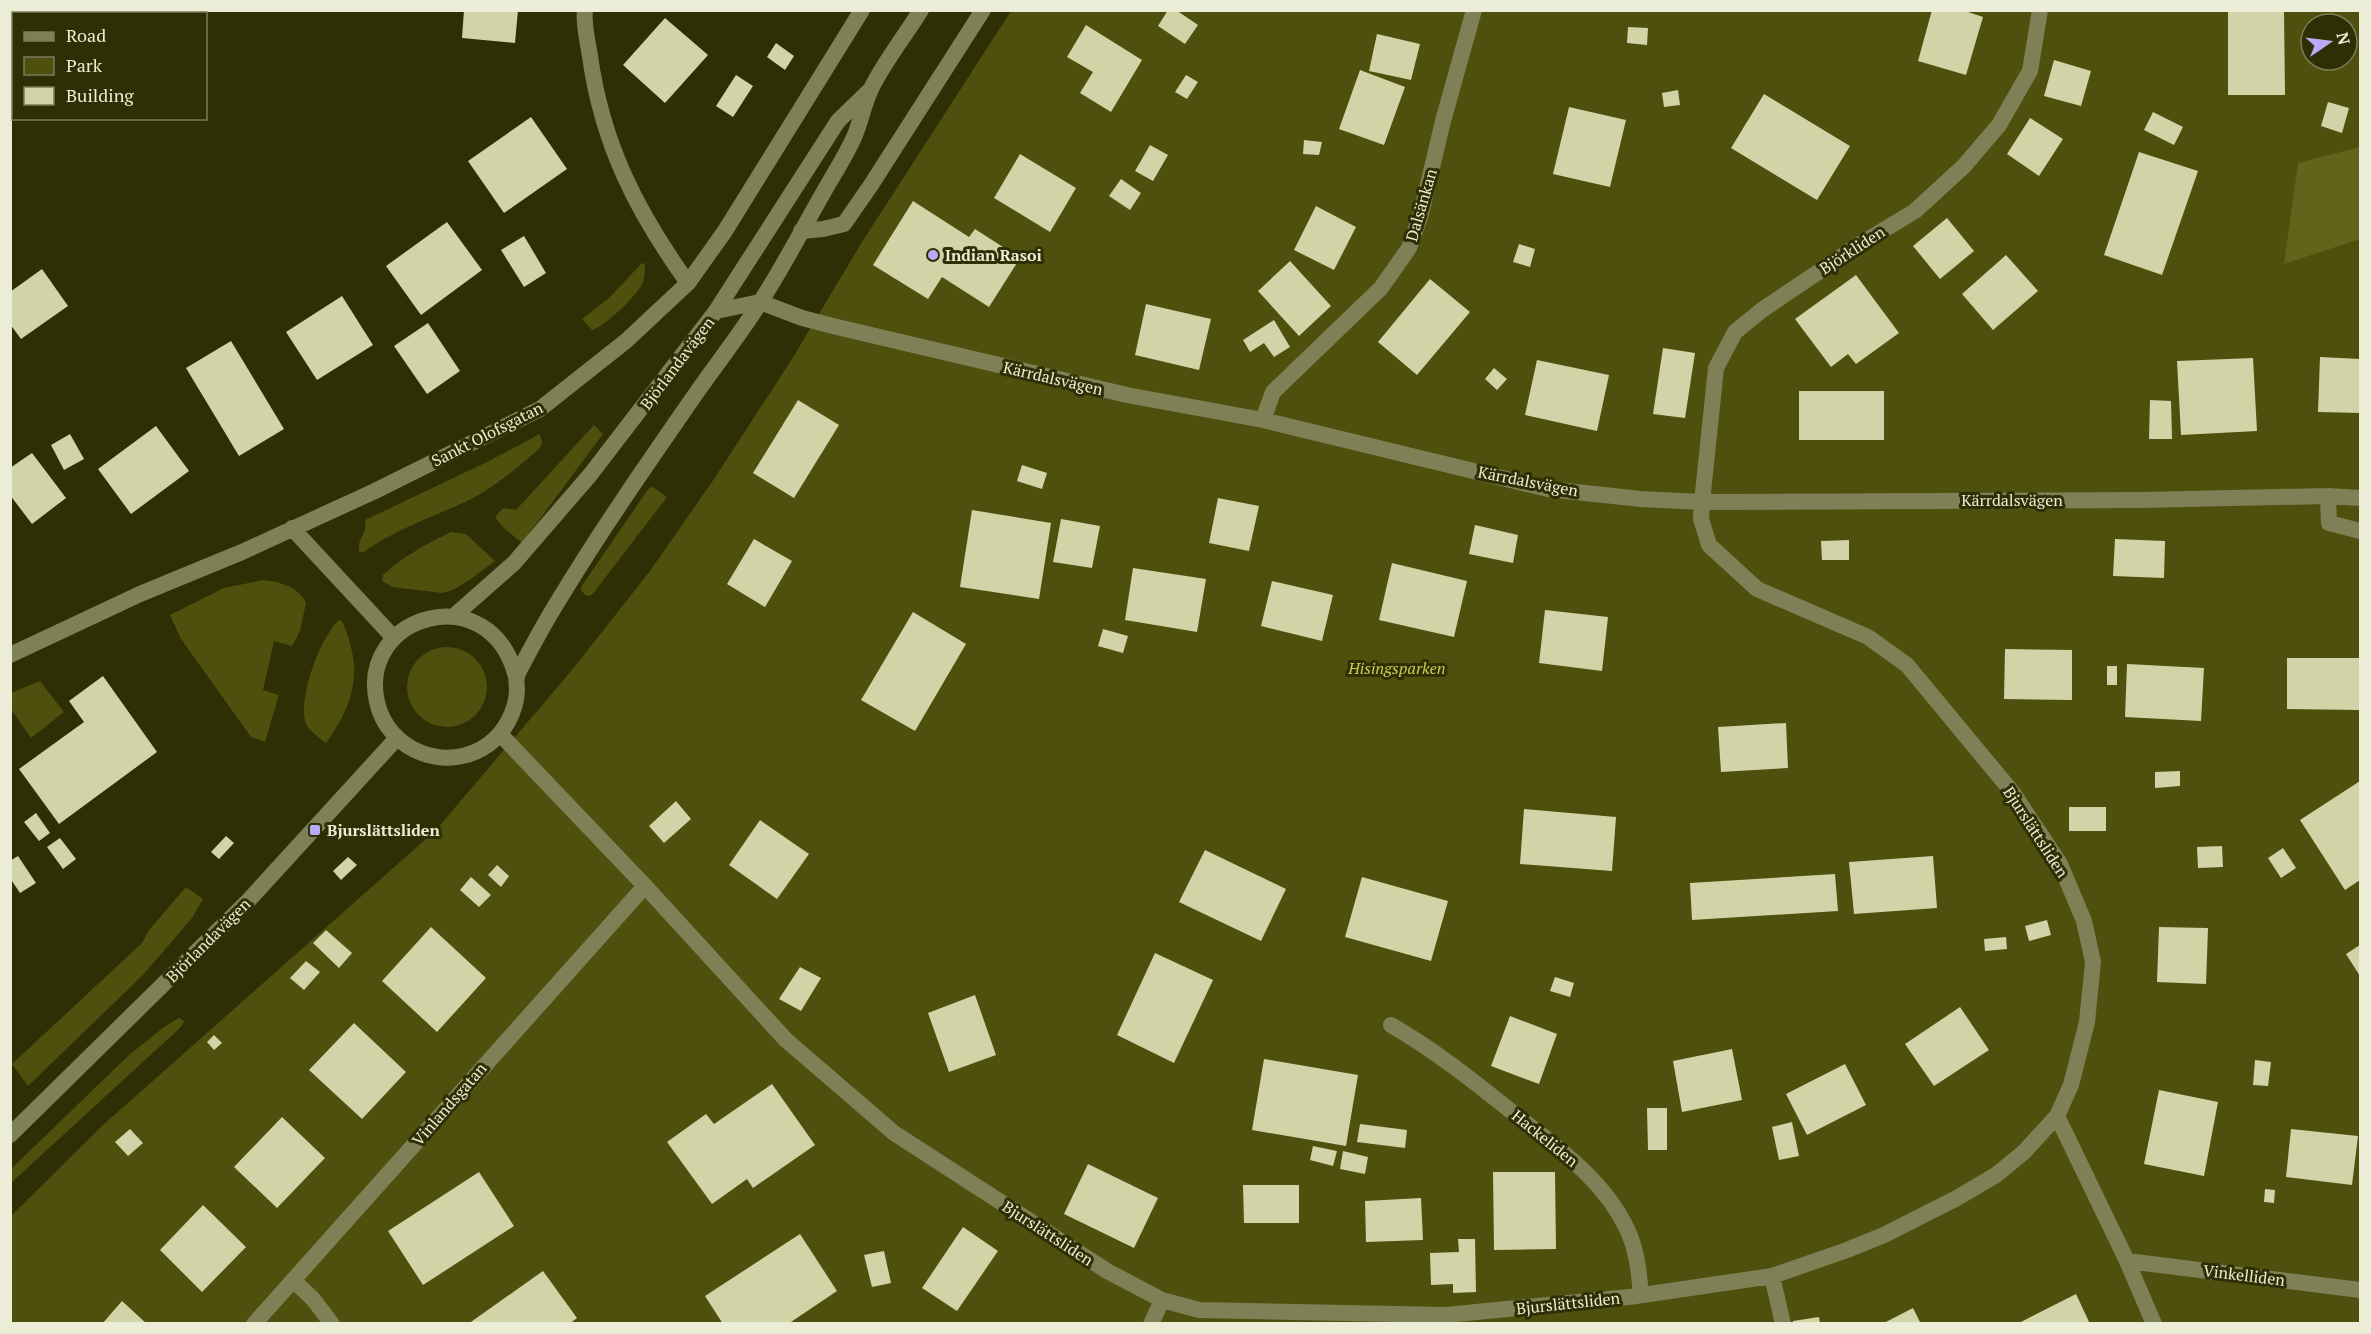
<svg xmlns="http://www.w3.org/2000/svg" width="2371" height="1334" font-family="'PT Serif',serif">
  <rect width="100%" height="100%" fill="#2e2f04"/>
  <!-- green -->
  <path fill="#4f500d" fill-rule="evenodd" d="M1011,11H2360V1323L11,1324V1216L103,1125L435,831L572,670L650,571L714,479L792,359L862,242ZM2311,24H2347V60H2311Z
    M642,263L645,264C645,270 645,278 642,284C636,297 605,326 592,330L582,319L609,298Z
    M594,425L603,434L522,543L503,527L495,517L503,508L516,510Z
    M540,434L542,443L540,448C517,468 493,489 465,502C430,518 394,530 362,553L359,551C357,537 368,535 365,520L487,462Z
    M653,487L667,497L592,595L587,596L581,591V587L649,488Z
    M451,532L466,534L495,561L471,579L453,590L442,593L392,587L382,581L383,575C403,556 427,544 451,532Z
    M263,580C280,582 298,586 306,603L300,631L292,646L274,641L263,690L279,695L265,742L251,737L181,639L170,615L224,588Z
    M339,620L342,621C363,669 356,701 326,743C319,738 310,731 306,724C297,700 320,637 339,620Z
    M407 687a40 40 0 1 1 80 0a40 40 0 1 1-80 0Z
    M40,681L64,712L31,738L11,709V693Z
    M186,887L203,899L192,918L143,975L28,1086L12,1064L142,943L149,930Z
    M179,1018L184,1021L181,1027L11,1183V1169L129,1055L164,1027Z"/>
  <!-- forest -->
  <path fill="#62641b" d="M2360,147V239L2284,264L2298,163Z"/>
  <!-- building -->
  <path fill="#d1d4a7" d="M67,10H154L155,14H68Z
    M464,10H518L515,43L462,38Z
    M1168,10H1176L1198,25L1185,44L1158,26Z
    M1932,10H1962L1983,17L1966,75L1918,61Z
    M2228,10H2284L2285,95H2228Z
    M665,18L708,55L665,103L623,65Z
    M1086,25L1142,60L1111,112L1080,93L1093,72L1067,57Z
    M1628,27L1648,28L1647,45L1627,43Z
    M1377,34L1420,44L1411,80L1369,71Z
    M776,43L794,56L785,70L767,57Z
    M2054,60L2091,71L2081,106L2044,96Z
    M1360,70L1405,87L1384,145L1339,129Z
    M736,75L753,86L733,117L716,106Z
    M1186,75L1198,82L1187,99L1175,92Z
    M1678,90L1680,105L1664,107L1662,93Z
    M1764,94L1850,146L1817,200L1731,148Z
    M2328,102L2349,108L2342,133L2321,126Z
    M1569,107L1626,120L1610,187L1553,174Z
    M2153,112L2183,127L2174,145L2144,130Z
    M531,117L567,169L504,213L468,161Z
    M2030,118L2063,139L2039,176L2007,154Z
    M1304,140L1322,142L1319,155L1303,154Z
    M1150,145L1168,155L1153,181L1135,171Z
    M2139,152L2198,171L2162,275L2104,255Z
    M1020,154L1076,188L1050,232L994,198Z
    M1121,179L1141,193L1130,210L1109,196Z
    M913,201L969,237L975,229L1020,258L989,307L942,277L928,299L873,265Z
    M1316,206L1356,227L1334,270L1294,250Z
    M1947,218L1974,251L1940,279L1913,246Z
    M447,222L482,270L421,315L386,266Z
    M524,236L546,273L524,287L501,250Z
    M1519,244L1535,249L1530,267L1513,262Z
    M2006,255L2038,291L1993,330L1962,294Z
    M1290,261L1331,306L1299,336L1258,291Z
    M42,269L68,306L21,339L10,324V292Z
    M1856,275L1899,333L1856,364L1848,354L1831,367L1795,319Z
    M1430,279L1470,312L1417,375L1378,342Z
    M342,296L373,345L317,380L286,332Z
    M1146,304L1211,319L1199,370L1135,355Z
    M1274,320L1290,347L1274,357L1264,343L1250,352L1243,340Z
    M428,323L460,371L427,394L394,346Z
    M231,341L284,429L239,456L186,368Z
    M1663,348L1695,353L1685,418L1653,414Z
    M2320,357L2360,359V413L2318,412Z
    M2253,358L2257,431L2181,435L2177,361Z
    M1537,360L1609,375L1597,431L1525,415Z
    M1494,368L1507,379L1497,390L1485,379Z
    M1799,391H1884V440H1799Z
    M798,400L839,425L794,498L753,473Z
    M2150,400L2171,401L2172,439H2149Z
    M156,426L189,471L131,514L98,469Z
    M70,434L84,459L64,470L51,445Z
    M32,453L66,498L32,524L10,495V468Z
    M1022,465L1047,473L1042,489L1017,481Z
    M1218,498L1259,506L1249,551L1209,543Z
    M972,510L1051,523L1039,599L960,587Z
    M1061,519L1100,526L1092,568L1053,562Z
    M1475,525L1518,535L1513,563L1469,554Z
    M754,539L792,561L765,607L727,584Z
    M2115,539L2165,541L2164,578L2113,576Z
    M1849,540V560H1822L1821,541Z
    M1392,563L1467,581L1454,637L1379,620Z
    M1133,568L1206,579L1197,632L1125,620Z
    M1272,581L1333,595L1322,641L1261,626Z
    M1545,610L1608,617L1602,671L1539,663Z
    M913,612L966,644L915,731L861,700Z
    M1103,629L1128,636L1123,653L1098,646Z
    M2005,649L2072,650V700L2004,699Z
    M2287,658H2360V710L2287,709Z
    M2127,664L2204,668L2201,721L2125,717Z
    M2107,666H2117V685H2107Z
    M103,676L157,752L59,824L19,769L84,722L69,701Z
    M1786,723L1788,768L1721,772L1718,727Z
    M2180,771V786L2155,788V772Z
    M2360,781V880L2345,890L2300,820Z
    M676,801L691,819L664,843L649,826Z
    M2069,807H2106V831H2069Z
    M1524,809L1616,817L1612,871L1520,864Z
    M36,813L50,833L39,841L24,822Z
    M760,820L809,854L777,899L729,865Z
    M226,836L234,843L219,859L211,852Z
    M60,838L76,859L63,869L47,847Z
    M2222,846L2223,867L2198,868L2197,847Z
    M2283,848L2296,868L2281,878L2268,858Z
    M1205,850L1286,889L1261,941L1179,902Z
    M18,856L36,883L20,893L10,878V861Z
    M1933,856L1937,908L1854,914L1849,862Z
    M348,857L357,865L341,880L333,871Z
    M497,865L509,876L501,887L488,875Z
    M1835,874L1838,911L1692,920L1690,883Z
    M471,877L491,895L479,907L460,890Z
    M1362,877L1448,901L1431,961L1345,937Z
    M2047,920L2051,935L2029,941L2025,926Z
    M431,927L486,978L437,1032L382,981Z
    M2159,927L2208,928L2206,984L2157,982Z
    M326,930L352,953L339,968L313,943Z
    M2006,937L2007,949L1985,951L1984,939Z
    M2360,945V976L2346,954Z
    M1155,953L1213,980L1174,1063L1117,1035Z
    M306,961L320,972L304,990L290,978Z
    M800,967L821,978L801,1011L779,999Z
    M1555,977L1574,983L1570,997L1550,991Z
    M975,995L996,1055L949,1072L928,1013Z
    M1960,1007L1989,1050L1934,1086L1905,1044Z
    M1510,1016L1557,1034L1539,1084L1491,1066Z
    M354,1023L406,1072L362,1119L309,1070Z
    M214,1035L222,1043L214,1050L207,1042Z
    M1732,1049L1742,1100L1682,1112L1673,1061Z
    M1264,1059L1358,1075L1346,1146L1252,1130Z
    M2255,1060L2271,1062L2268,1086L2253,1085Z
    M1845,1064L1866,1105L1807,1135L1786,1094Z
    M772,1084L815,1145L753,1188L747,1179L712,1204L667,1142L706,1114L714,1124Z
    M2159,1090L2218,1102L2204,1176L2144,1164Z
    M1647,1108H1667V1150H1648Z
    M282,1117L325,1158L277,1208L234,1167Z
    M1792,1122L1799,1156L1779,1160L1772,1127Z
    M1360,1124L1407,1130L1405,1148L1357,1142Z
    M130,1129L143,1143L128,1156L115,1142Z
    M2291,1129L2358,1136L2352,1185L2286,1177Z
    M1313,1146L1337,1151L1333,1166L1310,1160Z
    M1343,1151L1368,1157L1365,1174L1340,1169Z
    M1088,1164L1158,1198L1134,1248L1064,1214Z
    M479,1172L514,1226L423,1285L388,1231Z
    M1493,1172H1555L1556,1249L1494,1250Z
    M1243,1185H1299V1223H1244Z
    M2265,1189L2275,1190L2274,1203L2264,1202Z
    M1421,1198L1423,1240L1366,1242L1365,1201Z
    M203,1205L246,1247L202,1292L160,1250Z
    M963,1227L998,1251L957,1311L922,1288Z
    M800,1234L837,1291L788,1324H723L705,1296Z
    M1458,1239H1475L1476,1292L1453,1293V1284L1431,1285L1430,1253L1459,1252Z
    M884,1251L891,1283L872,1287L864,1255Z
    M543,1271L577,1318L569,1324H468Z
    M2076,1294L2090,1324H2017Z
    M122,1301L147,1324H102Z
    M1913,1308L1921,1324H1882Z
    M1819,1317L1820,1324H1793V1321Z"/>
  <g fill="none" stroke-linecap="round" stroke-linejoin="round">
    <!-- minor -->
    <path stroke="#7e8056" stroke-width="16" d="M585,10C583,25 588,42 590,56C602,144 637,212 688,283
      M801,231L823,229L844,224L871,185L983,10
      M716,311L760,302L802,318L837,327L1127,395L1263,420L1548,489L1641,499L1702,502L2142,500L2328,496L2360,498
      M1263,420L1273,392L1381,288L1409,248L1421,214L1443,121L1474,10
      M2328,496L2329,523L2360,531
      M292,528L394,638
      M10,655L140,594L242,552L375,491L540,409L626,341L688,283L725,231L862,10
      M500,734L645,886L786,1040L894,1133L1107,1271L1162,1300L1199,1310L1446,1315L1629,1297L1772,1276L1847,1250L1884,1235L1957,1198L1996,1175L2024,1152L2057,1116L2071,1085L2087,1022L2093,962L2084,921L2060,864L2013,793L1907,665L1868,637L1757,589L1709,545L1701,519L1702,502L1716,368L1735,332L1762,310L1857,246L1915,211L1964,166L1999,125L2030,71L2040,10
      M1391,1025C1436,1051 1476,1083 1517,1116C1558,1148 1604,1180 1627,1229C1637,1250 1639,1272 1641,1295
      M2057,1116L2127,1261L2154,1324
      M2127,1261L2360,1290
      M1772,1276L1783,1324
      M293,1280L313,1299L332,1324
      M254,1324L645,886
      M1151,1324L1162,1300"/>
    <!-- tertiary -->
    <path stroke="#7e8056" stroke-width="16" d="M454,616L514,563L590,475L716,311L838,121L869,91
      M516,677C491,576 357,614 377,702C388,752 448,774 489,744C505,732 516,711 517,691C517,684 515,680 518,673C531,648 545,622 560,598C603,527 650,460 697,392C718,362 741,333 761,301C783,267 802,230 822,195C833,175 846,156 855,135C861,120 864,104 871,89C884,62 905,36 921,10
      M10,1135L248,901L397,738"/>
  </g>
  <!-- markers -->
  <g fill="#b7abf8" stroke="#2e2f04" stroke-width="2">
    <circle cx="933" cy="255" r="6"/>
    <rect x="309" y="824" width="12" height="12" rx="3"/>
  </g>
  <g text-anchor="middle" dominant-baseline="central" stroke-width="6" stroke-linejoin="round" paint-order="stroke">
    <!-- street labels -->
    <g font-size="16" fill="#ebedd6" stroke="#2e2f04">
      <text transform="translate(1421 205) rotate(-74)">Dalsänkan</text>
      <text transform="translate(1852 250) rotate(-33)">Björkliden</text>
      <text transform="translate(677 363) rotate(-53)">Björlandavägen</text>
      <text transform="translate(1053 378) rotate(13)">Kärrdalsvägen</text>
      <text transform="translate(487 434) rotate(-27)">Sankt Olofsgatan</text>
      <text transform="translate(1528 481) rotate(11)">Kärrdalsvägen</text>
      <text x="2012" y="500">Kärrdalsvägen</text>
      <text transform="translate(2036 832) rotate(57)">Bjurslättsliden</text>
      <text transform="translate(208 940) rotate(-45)">Björlandavägen</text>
      <text transform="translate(449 1104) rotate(-49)">Vinlandsgatan</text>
      <text transform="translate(1545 1138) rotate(39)">Hackeliden</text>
      <text transform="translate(1048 1233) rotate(33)">Bjurslättsliden</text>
      <text transform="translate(2244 1275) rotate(7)">Vinkelliden</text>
      <text transform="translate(1568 1303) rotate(-6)">Bjurslättsliden</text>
    </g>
    <!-- poi labels -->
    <g font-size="16" font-weight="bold" fill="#ebedd6" stroke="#2e2f04" text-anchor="start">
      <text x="945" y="255">Indian Rasoi</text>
      <text x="327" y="830">Bjurslättsliden</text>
    </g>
    <!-- park labels -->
    <g font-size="16" font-style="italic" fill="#c9cd50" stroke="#2e2f04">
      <text x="1397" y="668">Hisingsparken</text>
    </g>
  </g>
  <!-- border -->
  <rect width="2371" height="1334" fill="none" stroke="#ebedd6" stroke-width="24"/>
  <!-- legend -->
  <rect x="12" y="12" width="195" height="108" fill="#2e2f04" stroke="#7a7b58" stroke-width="1.5"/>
  <rect x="24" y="32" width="30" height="9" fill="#7e8056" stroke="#7a7b58" stroke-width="1.5"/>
  <text x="66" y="42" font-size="18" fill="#ebedd6">Road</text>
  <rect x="24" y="57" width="30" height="18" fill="#4f500d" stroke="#7a7b58" stroke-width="1.5"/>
  <text x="66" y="72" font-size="18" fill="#ebedd6">Park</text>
  <rect x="24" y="87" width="30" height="18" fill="#d1d4a7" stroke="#7a7b58" stroke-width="1.5"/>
  <text x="66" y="102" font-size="18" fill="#ebedd6">Building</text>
  <!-- north arrow -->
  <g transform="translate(2329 42) rotate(76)"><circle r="28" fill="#2e2f04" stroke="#7a7b58" stroke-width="1.5"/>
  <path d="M0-4.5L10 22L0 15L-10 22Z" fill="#b7abf8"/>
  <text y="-9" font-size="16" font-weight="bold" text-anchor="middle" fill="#ebedd6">N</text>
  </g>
</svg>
